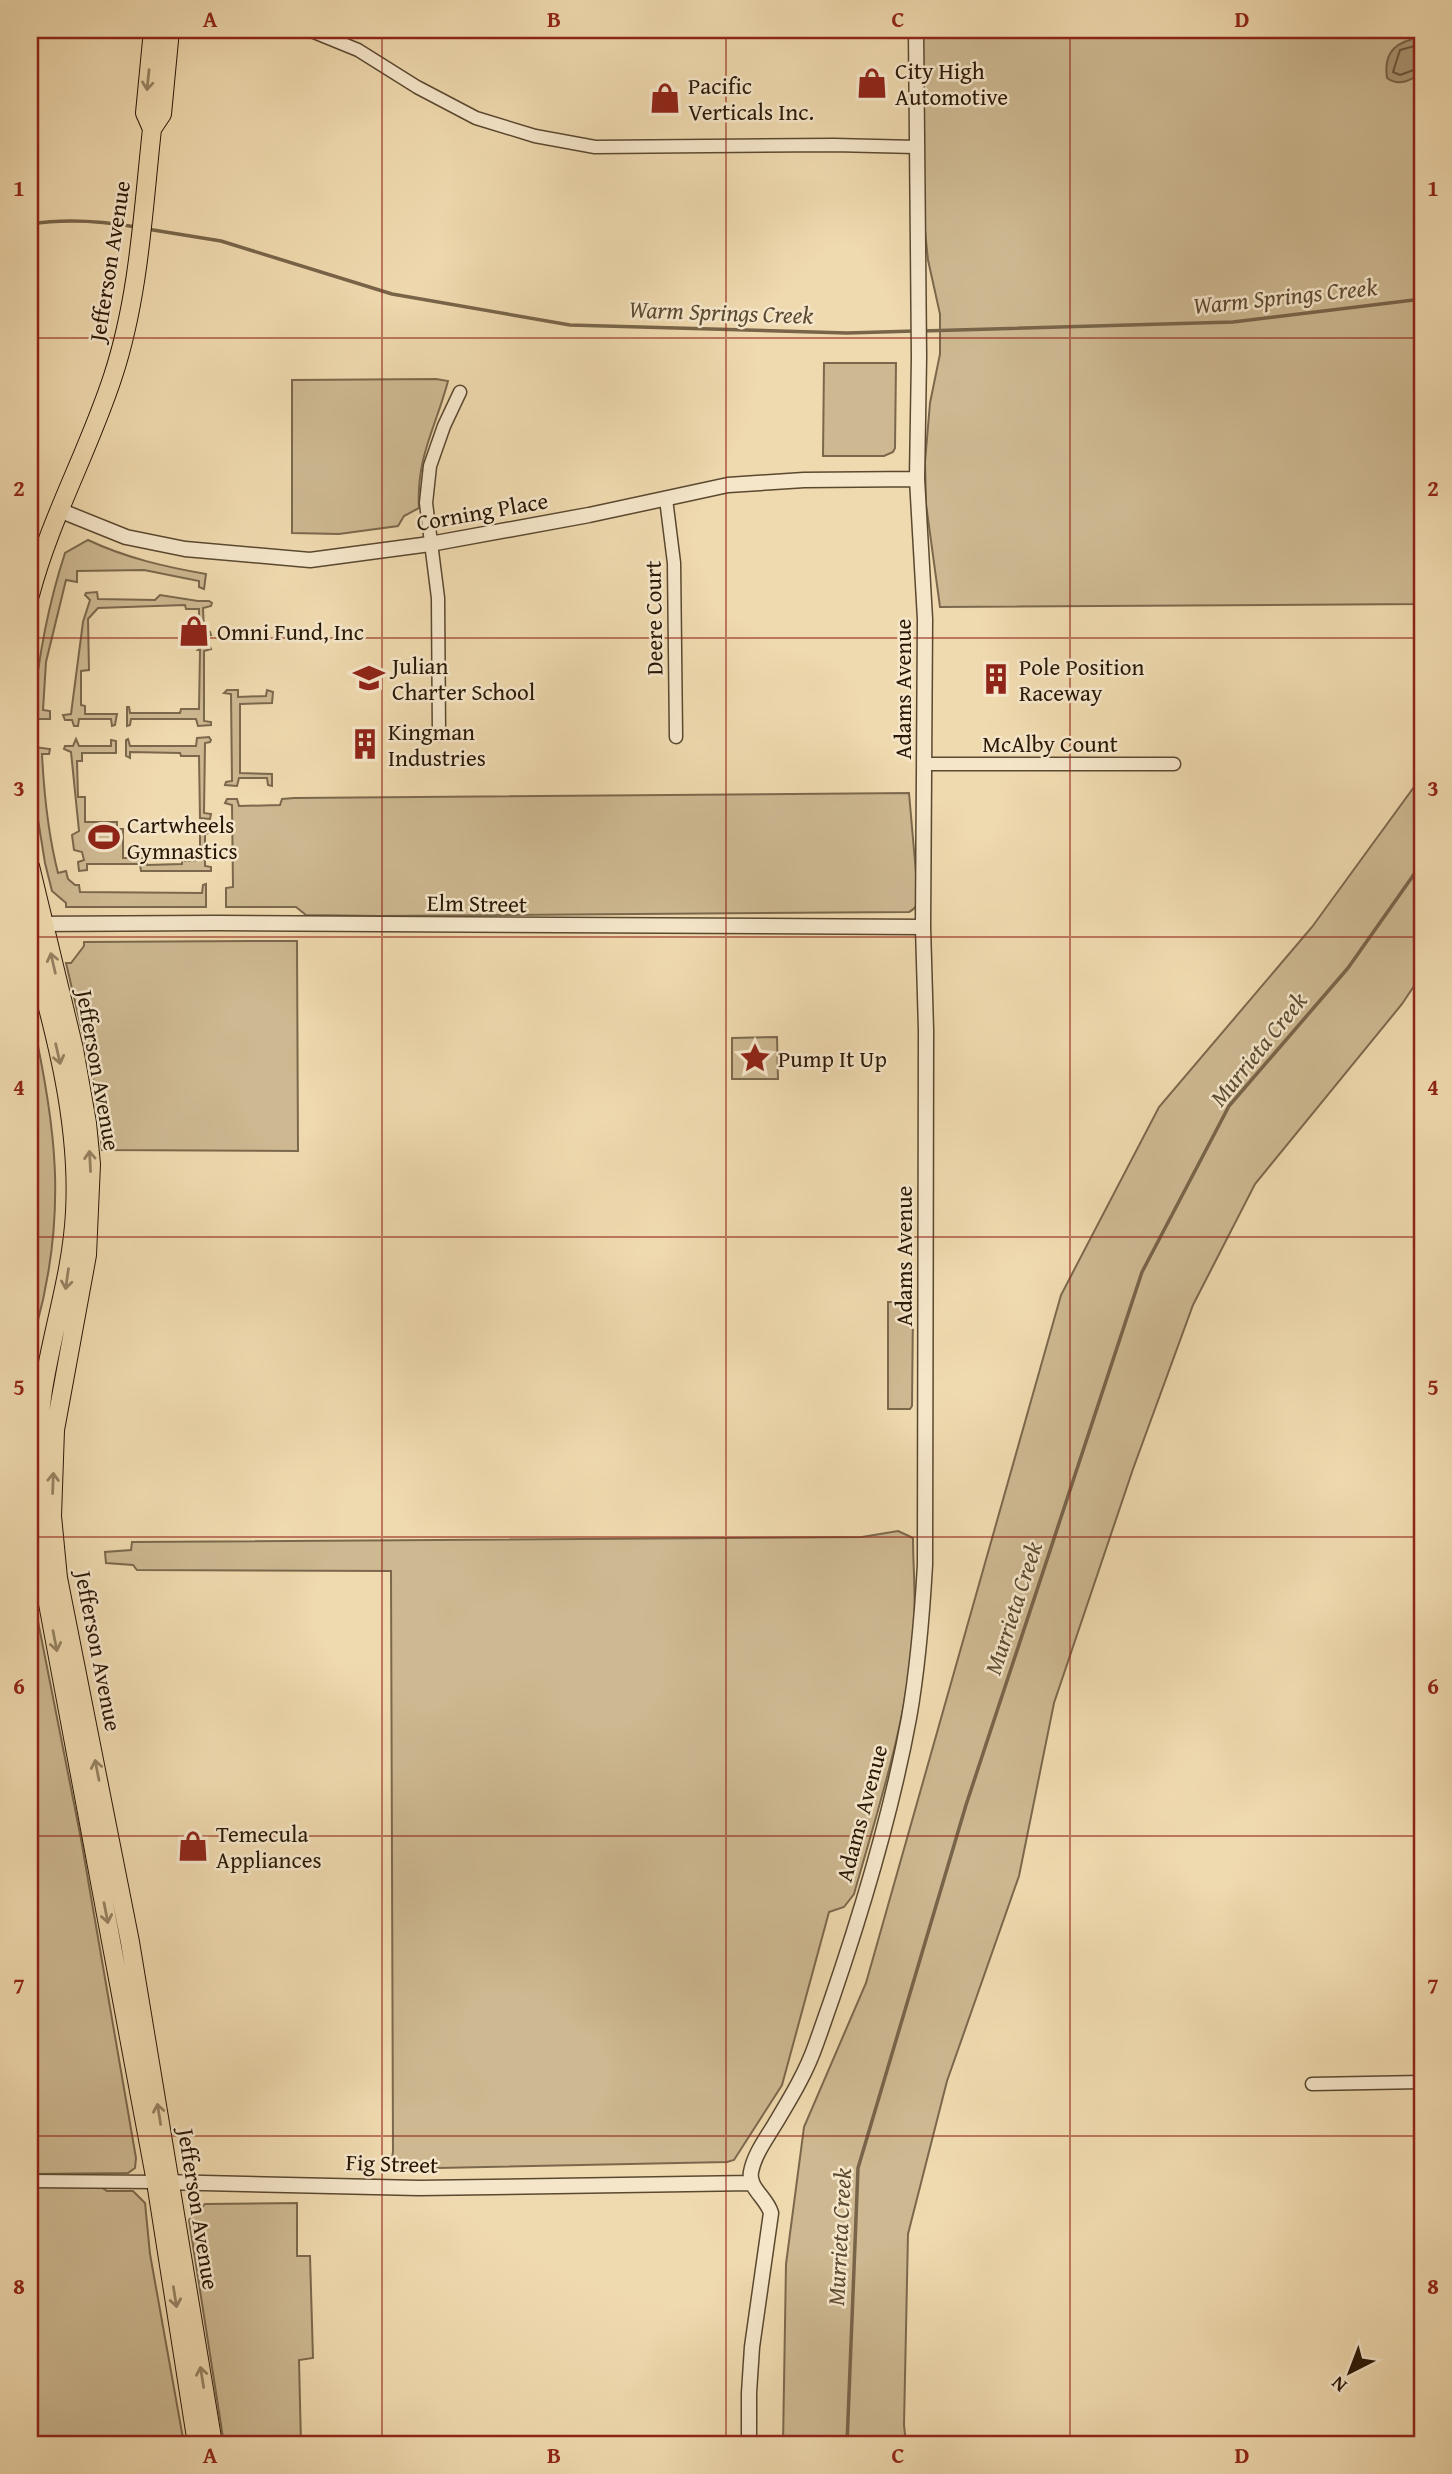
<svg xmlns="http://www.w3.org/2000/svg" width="1452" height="2474" font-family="'Gentium Book Plus',serif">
  <rect width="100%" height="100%" fill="#efd9ae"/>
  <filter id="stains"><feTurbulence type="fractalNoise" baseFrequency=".00286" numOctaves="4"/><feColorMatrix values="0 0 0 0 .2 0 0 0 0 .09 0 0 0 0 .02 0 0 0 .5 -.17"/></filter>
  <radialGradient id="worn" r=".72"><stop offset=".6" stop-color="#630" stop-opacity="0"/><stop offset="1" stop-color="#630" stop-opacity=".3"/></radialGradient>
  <!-- green -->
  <path fill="#cdb891" stroke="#7b684c" stroke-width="2" d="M922,30H1422V604L940,607L926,504L925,462L930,403L940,354V314L928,260L924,221Z
    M824,363H896L895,448L893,452L884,456H823Z
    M436,379L448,381C436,427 416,457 419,508L404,516L398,526L339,534L292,533V380Z
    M88,540C126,558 166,567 206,574L204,589L199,587V581L144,570L77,571V582L66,580L46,662L43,710L50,711V719H36L33,714C38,659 48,605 65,553Z
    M97,592L98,599L155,600L160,595L198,601H209L212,603L211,606L203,608L204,631L210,632L211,635L199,636V609H186L185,605L98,608L88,619L89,670L81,671V705L85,706V714H117L115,725L112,726L111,719H79L78,726H74L72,720H65L63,715L71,714L83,622L90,600L85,595L86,593Z
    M202,646L210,647L211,649L204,651V721L211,722V725L198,726L196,719H131L130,725L127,726V707H129L130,713H180L181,709H199L200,650H198Z
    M227,690H238V697L266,696L267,690L273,692L272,703L240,704V773L272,774V786L268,785L267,778H239L237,786L225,785L226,782L232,781L231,694L224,693Z
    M197,738L209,737L211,740L210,742L205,743L204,813L211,814L210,819L200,818L199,756H181L180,753L130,752V758L126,756V740L128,739L130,746H196Z
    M76,739L79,746H111V740L116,741V753H82V761H77L78,797H85V822H117V829H123V858H147V865L182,864V861L200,860V829H210L212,832L205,834V866L211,867V871H141L140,864H87V870L79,871L78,862L84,860L82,852L74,850L72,835L79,831L71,752L64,749L65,746H73Z
    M34,747L50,749L49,754H42C44,794 48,834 58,873L66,871L68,879L75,885H79L80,892L202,893L203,885L206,884V907H66V903L52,891L45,863L35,801Z
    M1422,776V974L1402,1004L1255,1184L1193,1305L1133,1469L1054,1703L1019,1876L947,2081L908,2234L904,2425L906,2444H783L786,2264L804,2127L866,1983L1061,1295L1159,1107L1312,927Z
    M909,793L918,896C917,904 917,908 909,912L380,916L306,915L296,907H226V888L233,887L232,805L225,803L227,799H237L239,806L280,805L282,799L294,798Z
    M251,941H297L298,1151L102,1150L96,1091L66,963H71L84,946V942Z
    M30,1009C56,1123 68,1212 36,1328H30Z
    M777,1037L778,1079H732V1038Z
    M888,1302H909L913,1308L912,1406L910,1409H888Z
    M898,1531L913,1538C913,1567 916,1595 914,1624C909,1716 879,1805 854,1894L844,1907L829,1912L782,2085L734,2160L727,2162L390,2169L393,2152L391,1571L137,1570L133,1565L106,1563L105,1552L131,1550L132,1542L862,1537Z
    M30,1581L81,1839L136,2158L135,2168L128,2173L30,2174Z
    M98,2185L107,2191H133L145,2203L150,2254L184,2444H30V2186Z
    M297,2203V2256H310L313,2358L299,2360L301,2444H224L189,2220L205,2204Z"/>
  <!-- water -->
  <path fill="#ac9775" stroke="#786449" stroke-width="2" d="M1422,37V73C1411,80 1399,87 1387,78C1383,50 1398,41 1422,37Z"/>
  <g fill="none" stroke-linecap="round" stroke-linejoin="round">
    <!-- shore -->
    <path stroke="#6a573e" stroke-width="2" d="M1422,44L1400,50L1393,72L1400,75L1422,67"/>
    <!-- stream -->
    <path stroke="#786449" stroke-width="3.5" d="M30,224C63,219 102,221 136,227
      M147,229L221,241L392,294L570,325L847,333L915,331
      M922,331L1233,322L1422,299
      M847,2444L858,2168L966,1805L1142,1272L1229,1106L1348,968L1422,863"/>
    <defs>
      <path id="minor" d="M309,30L358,50L417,87L476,118L535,136L595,147L834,145L916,147
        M666,499L674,563L676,737
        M439,735L438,598L426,503L430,466L444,426L460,392
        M925,764H1174
        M1312,2084L1422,2082
        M30,2181L156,2182"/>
      <path id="tertiary" d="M59,510L126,537L185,549L310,560L430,544L589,515L728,485L804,480L917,479
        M30,924L216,923L923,927
        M162,2182L419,2188L752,2183
        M749,2444V2393L752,2347L771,2213C767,2198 748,2188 751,2172C754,2155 766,2139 775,2124C790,2099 806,2073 816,2044C853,1941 889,1826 909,1718C918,1667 922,1617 925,1565L926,1030L923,927L925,619L917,479L919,357L916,30"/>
      <path id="primary" d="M152,129L145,113L153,30
        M30,595C50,519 89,450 113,376C139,297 143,211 152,129L162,114L170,30
        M30,866L74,1049L87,1123L91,1164L87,1255L55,1430L52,1516L58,1578L130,1942L213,2444
        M30,940C54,1028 80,1120 75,1212C72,1273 52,1331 43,1390C35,1443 35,1497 38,1550L156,2182L197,2444"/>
    </defs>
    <!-- minor casing -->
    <use href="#minor" stroke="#5a4830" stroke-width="15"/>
    <!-- tertiary casing -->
    <use href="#tertiary" stroke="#5a4830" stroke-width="17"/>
    <!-- primary casing -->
    <use href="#primary" stroke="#291706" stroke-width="20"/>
    <!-- minor -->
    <use href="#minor" stroke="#f5e6ca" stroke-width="12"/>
    <!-- tertiary -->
    <use href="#tertiary" stroke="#f5e6ca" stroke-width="14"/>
    <!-- primary -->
    <use href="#primary" stroke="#efd9ae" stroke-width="18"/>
  </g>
  <!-- one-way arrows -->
  <defs><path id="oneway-shaft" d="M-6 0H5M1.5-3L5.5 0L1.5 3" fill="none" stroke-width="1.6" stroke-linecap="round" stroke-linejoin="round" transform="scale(1.75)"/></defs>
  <g stroke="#968262">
    <use href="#oneway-shaft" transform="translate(148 80) rotate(96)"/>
    <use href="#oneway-shaft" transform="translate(53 963) rotate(-103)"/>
    <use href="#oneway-shaft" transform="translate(58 1054) rotate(77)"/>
    <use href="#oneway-shaft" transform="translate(90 1161) rotate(-93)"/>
    <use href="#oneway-shaft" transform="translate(67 1279) rotate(98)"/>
    <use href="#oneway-shaft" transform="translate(53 1483) rotate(-88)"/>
    <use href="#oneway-shaft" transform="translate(55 1641) rotate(79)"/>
    <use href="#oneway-shaft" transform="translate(97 1770) rotate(-101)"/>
    <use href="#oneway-shaft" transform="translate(106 1913) rotate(79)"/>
    <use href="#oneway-shaft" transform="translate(159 2114) rotate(-99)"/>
    <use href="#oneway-shaft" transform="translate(175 2297) rotate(81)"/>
    <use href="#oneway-shaft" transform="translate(202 2377) rotate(-99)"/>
  </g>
  <!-- grid -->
  <path fill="none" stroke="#8f2418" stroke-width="2" stroke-opacity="0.55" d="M382,30V2444M726,30V2444M1070,30V2444M30,338H1422M30,638H1422M30,937H1422M30,1237H1422M30,1537H1422M30,1836H1422M30,2136H1422"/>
  <!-- icons -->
  <defs>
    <symbol id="shop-bare" viewBox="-9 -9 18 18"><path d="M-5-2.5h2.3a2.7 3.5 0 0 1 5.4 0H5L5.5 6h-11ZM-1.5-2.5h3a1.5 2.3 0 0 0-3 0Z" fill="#8f2418" stroke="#f5e6ca" stroke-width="2.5" paint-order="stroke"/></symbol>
    <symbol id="school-bare" viewBox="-9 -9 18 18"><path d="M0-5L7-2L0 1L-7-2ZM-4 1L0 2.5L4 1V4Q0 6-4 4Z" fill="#8f2418" stroke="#f5e6ca" stroke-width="2.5" paint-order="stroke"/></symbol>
    <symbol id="building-bare" viewBox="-9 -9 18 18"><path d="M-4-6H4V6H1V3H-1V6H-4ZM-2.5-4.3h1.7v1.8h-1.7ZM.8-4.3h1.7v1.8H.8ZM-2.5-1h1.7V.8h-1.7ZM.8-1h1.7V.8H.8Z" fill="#8f2418" stroke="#f5e6ca" stroke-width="2.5" paint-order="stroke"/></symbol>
    <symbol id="stadium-bare" viewBox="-9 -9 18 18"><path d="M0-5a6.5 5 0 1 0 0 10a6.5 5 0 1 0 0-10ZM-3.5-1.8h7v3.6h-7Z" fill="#8f2418" stroke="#f5e6ca" stroke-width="2.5" paint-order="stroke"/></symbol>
    <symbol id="sight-bare" viewBox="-9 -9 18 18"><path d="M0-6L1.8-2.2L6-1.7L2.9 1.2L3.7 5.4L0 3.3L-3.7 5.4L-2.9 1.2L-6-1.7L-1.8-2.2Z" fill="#8f2418" stroke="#f5e6ca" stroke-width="2.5" paint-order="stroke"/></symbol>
  </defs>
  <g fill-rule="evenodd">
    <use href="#shop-bare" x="850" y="61" width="44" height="44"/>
    <use href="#shop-bare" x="643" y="76" width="44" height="44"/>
    <use href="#shop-bare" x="172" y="609" width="44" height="44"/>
    <use href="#school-bare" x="347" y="656" width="44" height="44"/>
    <use href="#building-bare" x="974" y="657" width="44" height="44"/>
    <use href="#building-bare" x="343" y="722" width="44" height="44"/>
    <use href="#stadium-bare" x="82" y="815" width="44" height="44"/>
    <use href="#sight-bare" x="733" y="1036" width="44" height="44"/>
    <use href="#shop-bare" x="171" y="1824" width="44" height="44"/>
  </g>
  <g text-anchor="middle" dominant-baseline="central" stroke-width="5" stroke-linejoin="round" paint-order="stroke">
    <!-- poi labels -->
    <g font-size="23" fill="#291706" stroke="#f5e6ca" text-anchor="start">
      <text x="895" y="70">City High<tspan x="895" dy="26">Automotive</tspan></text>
      <text x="688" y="85">Pacific<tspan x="688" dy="26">Verticals Inc.</tspan></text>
      <text x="217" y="631">Omni Fund, Inc</text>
      <text x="392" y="665">Julian<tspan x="392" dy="26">Charter School</tspan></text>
      <text x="1019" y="666">Pole Position<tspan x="1019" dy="26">Raceway</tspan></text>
      <text x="388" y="731">Kingman<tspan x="388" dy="26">Industries</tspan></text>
      <text x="127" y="824">Cartwheels<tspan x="127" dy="26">Gymnastics</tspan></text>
      <text x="778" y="1058">Pump It Up</text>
      <text x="216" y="1833">Temecula<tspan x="216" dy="26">Appliances</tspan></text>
    </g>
    <!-- street labels -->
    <g font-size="23" fill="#291706" stroke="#f5e6ca">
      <text transform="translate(109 261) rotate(-81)">Jefferson Avenue</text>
      <text transform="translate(482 511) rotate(-10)">Corning Place</text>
      <text transform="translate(653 618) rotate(-91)">Deere Court</text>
      <text transform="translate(902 689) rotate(-90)">Adams Avenue</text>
      <text x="1050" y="743">McAlby Count</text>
      <text transform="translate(477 903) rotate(1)">Elm Street</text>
      <text transform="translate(99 1070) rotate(80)">Jefferson Avenue</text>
      <text transform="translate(903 1256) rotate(-90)">Adams Avenue</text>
      <text transform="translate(99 1651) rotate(79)">Jefferson Avenue</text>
      <text transform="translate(861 1813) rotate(-75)">Adams Avenue</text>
      <text transform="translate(392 2163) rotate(2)">Fig Street</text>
      <text transform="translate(199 2209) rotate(81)">Jefferson Avenue</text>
    </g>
    <!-- water labels -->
    <g font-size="24" font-style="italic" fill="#5d4a32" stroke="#f5e6ca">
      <text transform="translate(1285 296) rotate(-6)">Warm Springs Creek</text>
      <text transform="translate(721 312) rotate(2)">Warm Springs Creek</text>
      <text transform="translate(1258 1049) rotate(-51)">Murrieta Creek</text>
      <text transform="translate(1013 1608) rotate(-72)">Murrieta Creek</text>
      <text transform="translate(839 2237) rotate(-87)">Murrieta Creek</text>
    </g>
  </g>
  <!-- margin -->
  <rect width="1452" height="2474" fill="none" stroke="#efd9ae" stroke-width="77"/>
  <!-- north arrow -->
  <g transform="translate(1350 2372) rotate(222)" stroke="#f5e6ca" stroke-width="5" paint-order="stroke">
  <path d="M0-5L12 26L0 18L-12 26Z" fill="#291706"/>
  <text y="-10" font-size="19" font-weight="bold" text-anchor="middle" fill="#291706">N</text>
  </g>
  <rect x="38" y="38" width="1376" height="2398" fill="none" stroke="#8f2418" stroke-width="2.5"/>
  <g font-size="23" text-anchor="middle" font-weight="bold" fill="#8f2418">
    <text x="210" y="27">A</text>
    <text x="554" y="27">B</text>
    <text x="898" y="27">C</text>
    <text x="1242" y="27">D</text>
    <text x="19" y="196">1</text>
    <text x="1433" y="196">1</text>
    <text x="19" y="496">2</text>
    <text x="1433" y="496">2</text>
    <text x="19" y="796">3</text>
    <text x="1433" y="796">3</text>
    <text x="19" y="1095">4</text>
    <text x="1433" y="1095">4</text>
    <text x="19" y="1395">5</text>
    <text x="1433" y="1395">5</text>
    <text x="19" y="1694">6</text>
    <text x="1433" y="1694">6</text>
    <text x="19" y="1994">7</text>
    <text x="1433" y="1994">7</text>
    <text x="19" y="2294">8</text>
    <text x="1433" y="2294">8</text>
    <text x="210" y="2463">A</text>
    <text x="554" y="2463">B</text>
    <text x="898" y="2463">C</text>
    <text x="1242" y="2463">D</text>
  </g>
  <rect width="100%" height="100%" filter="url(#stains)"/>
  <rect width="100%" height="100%" fill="url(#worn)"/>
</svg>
